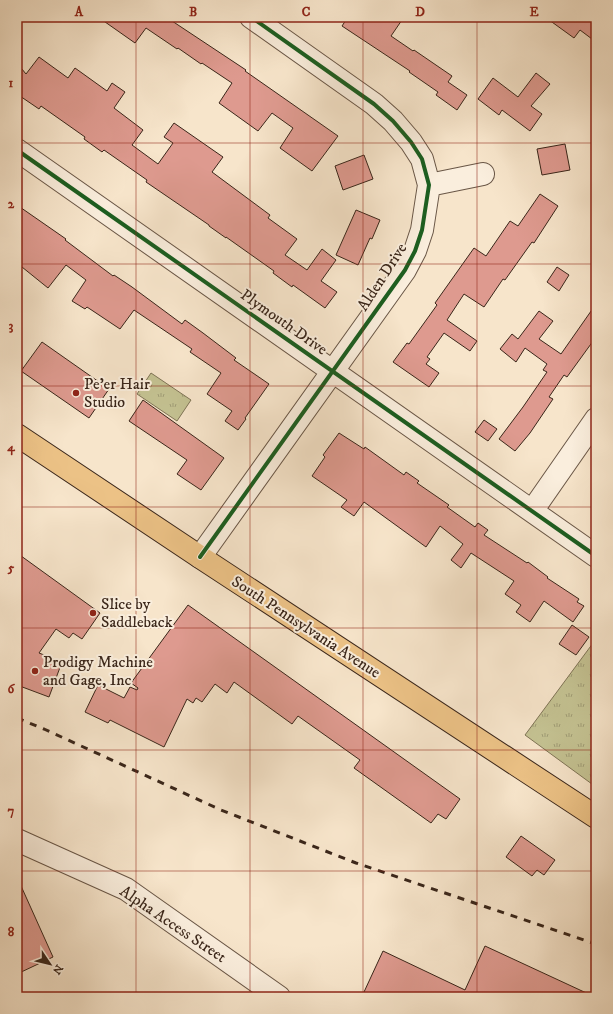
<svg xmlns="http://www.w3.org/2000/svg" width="613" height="1014" font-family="'IM FELL DW Pica',serif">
  <defs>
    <pattern id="park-tufts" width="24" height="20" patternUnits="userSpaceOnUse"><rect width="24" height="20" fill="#c4c292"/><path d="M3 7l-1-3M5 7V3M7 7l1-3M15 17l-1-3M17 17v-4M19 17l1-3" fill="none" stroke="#a09d76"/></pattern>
  </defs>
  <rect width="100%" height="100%" fill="#f7e5cb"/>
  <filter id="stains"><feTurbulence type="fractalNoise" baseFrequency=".005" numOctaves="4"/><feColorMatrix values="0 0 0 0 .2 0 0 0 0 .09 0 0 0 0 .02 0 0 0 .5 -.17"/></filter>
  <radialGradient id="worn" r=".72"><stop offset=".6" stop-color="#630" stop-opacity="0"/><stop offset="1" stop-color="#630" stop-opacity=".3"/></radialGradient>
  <!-- park -->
  <path fill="url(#park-tufts)" stroke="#7f7456" d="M151,373L191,400L177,421L137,394Z
    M596,639V787L525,735Z"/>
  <!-- building -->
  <path fill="#de9a8f" stroke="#3a261a" d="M98,17H166L246,70L245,71L338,136L312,171L280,148L293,128L272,113L258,131L219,103L232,83L202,63L201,64L178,48L177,49L146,28L135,43Z
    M348,17H404L391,36L413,51L414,50L452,76L448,82L467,95L457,110L436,95L438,92L409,72L410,71L342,26Z
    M545,17H596V42L580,30L574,38Z
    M39,57L68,78L75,68L107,91L112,83L125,92L114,108L143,130L132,145L158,164L173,143L164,137L174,123L223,157L212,172L270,215L268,218L297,239L285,255L307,270L322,249L336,260L321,281L337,292L325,308L293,285L292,287L273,273L274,271L226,237V238L209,226V225L146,182L147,180L104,150L102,152L84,139L85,137L41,106L39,109L17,94V63L26,74Z
    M536,73L550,84L531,106L542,114L530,131L502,110L499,115L478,99L493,78L518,97Z
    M565,144L570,170L542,175L537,149Z
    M364,155L373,179L343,190L335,166Z
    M540,194L558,206L534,243L532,242L505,280L503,279L484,307L464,294L447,320L477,341L470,351L444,333L427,357L430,359L426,364L439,373L429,387L393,362L407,343L409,344L437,305L435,303L474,248L486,256L510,221L518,226Z
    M17,205L66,239L65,240L113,276L114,275L132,287L182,324L185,320L203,333L236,358L234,360L269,384L245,418L246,419L238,430L225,421L232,411L207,394L221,373L190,352L192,349L134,310L120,329L87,307L85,309L72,301L86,280L66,265L48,288L17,263Z
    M356,210L380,220L372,239L370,238L358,265L336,255Z
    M557,267L569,275L559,291L547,282Z
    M596,304V337L567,377L564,375L549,397L553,399L530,433L515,451L499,439L523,407L547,372L543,370L547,364L525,348L516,362L500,349L512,334L518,339L539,311L553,321L539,339L561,354Z
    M42,342L109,389L89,418L21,371Z
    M143,400L224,458L201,490L177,474L187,460L129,421Z
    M484,420L497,429L488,441L475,432Z
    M339,433L364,449L365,447L404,475L406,472L419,481L417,483L449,505L447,507L475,527L478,523L488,530L484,535L527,563L528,562L548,577L547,578L579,599L577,602L584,606L573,622L544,601L530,622L516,612L521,605L505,594L514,581L471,553L461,568L451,560L463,544L440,526L426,547L364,502L354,516L341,507L347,500L312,476L325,457L323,455Z
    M17,553L100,613L82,639L73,633L69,638L56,629L39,653L62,662L49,697L17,685Z
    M188,605L460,799L446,819L438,814L431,823L354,768L360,760L298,716L292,724L234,682L227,693L215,684L202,702L196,698L193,703L187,699L164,747L110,720L108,723L85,712L98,685L124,698L130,687L137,690L138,688L131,683Z
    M572,625L589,637L576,655L559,644Z
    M521,836L555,860L544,875L537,870L532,876L506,857Z
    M17,877L53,957L17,974Z
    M485,946L595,997H374L364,992L383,951L465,990Z"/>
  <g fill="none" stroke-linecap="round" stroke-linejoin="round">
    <defs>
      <path id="minor" d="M17,150L596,556
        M429,185L483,174
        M532,511L596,419
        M200,557L405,270L415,251L422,230L429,185L422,159L411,142L393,121L374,104L251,17
        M17,840L126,889L279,997"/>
      <path id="major" d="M17,435L200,557L596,817"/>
    </defs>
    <!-- minor casing -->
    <use href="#minor" stroke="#695646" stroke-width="24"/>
    <!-- major casing -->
    <use href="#major" stroke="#3a261a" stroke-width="24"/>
    <!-- minor -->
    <use href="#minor" stroke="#faeedd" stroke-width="22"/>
    <!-- major -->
    <use href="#major" stroke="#ecc286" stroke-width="22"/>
    <!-- rail -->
    <path stroke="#3a261a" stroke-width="3" stroke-dasharray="7 7" stroke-linecap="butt" d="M17,718L44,729L221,810L356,863L596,944"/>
    <defs>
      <path id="cycleway" d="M17,150L596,556
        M200,557L405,270L415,251L422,230L429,185L422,159L411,142L393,121L374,104L251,17"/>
    </defs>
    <!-- cycleway casing -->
    <use href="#cycleway" stroke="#faeedd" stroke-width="6"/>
    <!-- cycleway -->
    <use href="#cycleway" stroke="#1b5e20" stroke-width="4"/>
  </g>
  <!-- grid -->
  <path fill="none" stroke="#8f2418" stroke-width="1" stroke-opacity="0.55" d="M136,17V997M250,17V997M363,17V997M477,17V997M17,143H596M17,264H596M17,386H596M17,507H596M17,628H596M17,750H596M17,871H596"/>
  <!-- markers -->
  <g fill="#8f2418" stroke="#faeedd" stroke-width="1.5">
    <circle cx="76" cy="393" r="4"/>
    <circle cx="93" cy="613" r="4"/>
    <circle cx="35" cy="671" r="4"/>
  </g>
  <g text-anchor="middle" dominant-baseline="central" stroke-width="4" stroke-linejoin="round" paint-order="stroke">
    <!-- street labels -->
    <g font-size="16" fill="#3a261a" stroke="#faeedd">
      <text transform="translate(382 277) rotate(-57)">Alden Drive</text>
      <text transform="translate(284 322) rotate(35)">Plymouth Drive</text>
      <text transform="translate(306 627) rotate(33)">South Pennsylvania Avenue</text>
      <text transform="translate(173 924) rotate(34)">Alpha Access Street</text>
    </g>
    <!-- poi labels -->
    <g font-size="16" fill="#3a261a" stroke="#faeedd" text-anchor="start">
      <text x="84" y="384">Pe'er Hair<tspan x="84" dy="18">Studio</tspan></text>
      <text x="101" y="604">Slice by<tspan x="101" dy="18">Saddleback</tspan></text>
      <text x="43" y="662">Prodigy Machine<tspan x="43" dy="18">and Gage, Inc</tspan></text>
    </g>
  </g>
  <!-- margin -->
  <rect width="613" height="1014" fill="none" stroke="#f7e5cb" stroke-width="44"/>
  <!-- north arrow -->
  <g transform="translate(50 964) rotate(125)" stroke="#faeedd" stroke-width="3" paint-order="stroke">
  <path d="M0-3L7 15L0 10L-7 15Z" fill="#3a261a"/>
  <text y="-6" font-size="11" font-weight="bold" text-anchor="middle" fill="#3a261a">N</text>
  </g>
  <rect x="22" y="22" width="569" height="970" fill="none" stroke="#8f2418" stroke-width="1.5"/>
  <g font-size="13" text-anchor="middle" font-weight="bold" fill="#8f2418">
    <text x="79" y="16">A</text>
    <text x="193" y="16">B</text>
    <text x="306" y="16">C</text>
    <text x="420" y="16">D</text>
    <text x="534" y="16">E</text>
    <text x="11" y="87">1</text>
    <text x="11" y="208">2</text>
    <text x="11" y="330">3</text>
    <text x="11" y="451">4</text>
    <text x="11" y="572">5</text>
    <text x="11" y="693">6</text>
    <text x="11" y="815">7</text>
    <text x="11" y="936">8</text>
  </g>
  <rect width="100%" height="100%" filter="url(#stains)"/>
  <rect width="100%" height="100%" fill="url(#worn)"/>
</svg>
